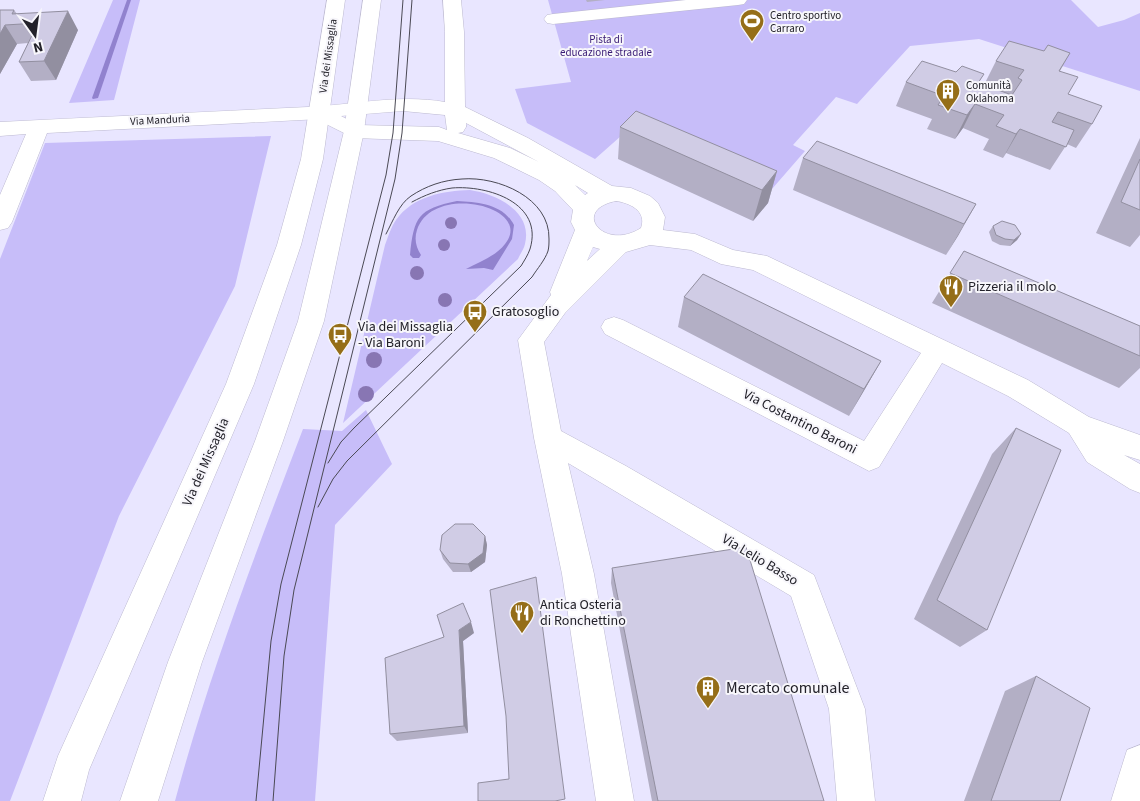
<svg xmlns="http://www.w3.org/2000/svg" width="1140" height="801" font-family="'Source Sans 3',sans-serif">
  <rect width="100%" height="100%" fill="#e9e6ff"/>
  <!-- green -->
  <path fill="#c7bdf9" d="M113,0H140L114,100L69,103Z
    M548,0H1071L1098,27L1124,20L1140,13V91L979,39L910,46L857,104L836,97L793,145L805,151L772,189L630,128L595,159L527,123L515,89L571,82Z
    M271,136L235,286L119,516L10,801H0V259L45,143Z
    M470,190C496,194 533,211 525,244C524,249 520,254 518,259L343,423L385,245C388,237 391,227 396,220C413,196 443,191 470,190Z
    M366,410L392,464L335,525L315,801H175C209,674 256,552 303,429L342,431Z"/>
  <!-- water -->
  <path fill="#9182ce" d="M457,201C478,202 503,204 514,225L512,239L493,270L484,268L466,269C479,262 496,256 505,244C535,207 433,182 417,230C414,239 416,247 421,255L419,258H413L410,255C414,217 418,209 457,201Z"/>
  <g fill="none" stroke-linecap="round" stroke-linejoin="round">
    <!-- stream -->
    <path fill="#9182ce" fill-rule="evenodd" d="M127,0H131L98,98L93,99L92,98Z"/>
    <defs>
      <path id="minor" d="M443,0H461L464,32L465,107L528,138L612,186L631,188L650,196L658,203L665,217L663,230L695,234L733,250L767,256L1028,380L1089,417L1140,435V460L1124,455L1140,464V493L1130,489L1087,462L1069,433L1008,396L942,363L879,467L869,471L605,334L601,327L605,320L614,317L623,320L864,441L921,353L753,270L721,264L691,250L650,245L626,252L565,313L544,342L561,431L626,466L814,575L865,709L875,801H837L829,709L791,596L568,463L594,574L634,801H596L562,574L534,438L518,340L551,295L550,292L575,230L571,222L573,210L555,191L539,180L494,158L438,141L354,138L322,122L320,119L47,133L12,222L8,228L0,230V195L26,134L0,136V122C102,117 205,112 308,107C354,105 398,94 445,102V32ZM403,111L445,115L447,130L439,127L358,125L341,116ZM466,123L539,162L510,148L458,133L463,132L466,127ZM575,185L588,193L585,195ZM616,201C630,203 647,211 641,228C604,252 570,210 616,201ZM593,247L600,249L587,261Z
        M686,0H747L744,4L738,5L553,24L547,23L544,19L547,15L553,14Z
        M1140,745V801H1111L1127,750Z"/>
      <path id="major" d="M327,0H345L323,159L301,245L254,384L89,770L81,801H43L58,756L226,384L277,245L301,159Z
        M363,0H381L364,131L324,321L283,441L202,662L158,801H120L168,662L255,441L298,321L344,131Z"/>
    </defs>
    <!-- minor casing -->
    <use href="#minor" stroke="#bcb9d0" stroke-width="1"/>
    <!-- major casing -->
    <use href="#major" stroke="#bcb9d0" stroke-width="1"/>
    <!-- minor -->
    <use href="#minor" fill="#fff" fill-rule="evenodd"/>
    <!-- major -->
    <use href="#major" fill="#fff" fill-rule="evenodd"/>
    <!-- tram -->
    <path stroke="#4a4954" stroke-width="1" d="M328,463L341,442L354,428L521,266C524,261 528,255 530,249C544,203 488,185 452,188C438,190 425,195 412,202
      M318,507L333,479L347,461L532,277C537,269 545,260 548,251C549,247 549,243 549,239C550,198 498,176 462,179C443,180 426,186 411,196C399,204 393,221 386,234
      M256,801L271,641L281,584L386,175L393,133L403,0
      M273,801L284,656L294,590L395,179L402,133L412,0"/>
  </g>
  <!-- trees -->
  <g fill="#8876b3">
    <circle cx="451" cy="223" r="6"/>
    <circle cx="444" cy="245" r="6"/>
    <circle cx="417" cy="273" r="7"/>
    <circle cx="445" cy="300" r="7"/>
    <circle cx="374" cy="360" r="8"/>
    <circle cx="366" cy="394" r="8"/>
  </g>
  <!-- wall -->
  <path fill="#b3afc5" d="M586,0H605L587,2Z
    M0,10H14L17,14L78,30L56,80L31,81L19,62L28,43L17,44L0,74Z
    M1044,51L1070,53L1060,71L1068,94L1092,124L1076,148L1067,144L1050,170L1006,153L1003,158L983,150L989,139L963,128L955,139L927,129L932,119L896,106L906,82L956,72L979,84L1003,92L984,85L996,61Z
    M620,127L777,171L768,203L753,221L618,159Z
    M1140,138V235L1130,247L1096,233Z
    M803,158L976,204L946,255L793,190Z
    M993,226L1021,234L1017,240L1010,246L1000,245L992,241L989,232Z
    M964,251L1140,326V368L1119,388L932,303Z
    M684,297L881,361L849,416L678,327Z
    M1016,428L987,630L960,647L914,619L992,454Z
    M485,536L487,545L485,562L471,572H453L443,559L440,550Z
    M612,568L824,801H652L611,583Z
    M474,633L463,641L468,733L397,741L390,734L385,658Z
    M1036,676L1060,801H964L1005,691Z"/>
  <!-- shaded-wall -->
  <path fill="#928fa0" d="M68,11L78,30L56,80L44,61Z
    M5,25L17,44L0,74V34Z
    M975,104L963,128L955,139L967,115Z
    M1020,129L1006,153L1003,158L1016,134Z
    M777,171L768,203L753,221L762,190Z
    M976,204L958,236L946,255L964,224Z
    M1021,234L1017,240L1010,246L1014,240Z
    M881,361L865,389L849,416L864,389Z
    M485,536L487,545L485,562L471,572L468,564Z
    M471,622L474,633L463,641L468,733L464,726L459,630Z"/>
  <!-- building -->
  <path fill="#d0cce5" stroke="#928fa0" d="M0,10H14L12,14L68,11L44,61L19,62L38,23L5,25L0,34Z
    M1009,41L1044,51L1048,45L1070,53L1059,71L1078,77L1068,94L1102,106L1092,124L1058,112L1052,122L1074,130L1066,147L1020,129L1016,134L996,126L1004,115L975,104L967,115L938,105L944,96L906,82L922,61L956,72L962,66L984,74L978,83L1012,95L1022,80L1018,78L1024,70L996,61Z
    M636,111L777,171L762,190L620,127Z
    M817,141L976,204L964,224L803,158Z
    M1140,159V210L1121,202Z
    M1002,221L1015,225L1021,234L1014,240L1005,239L996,235L993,226Z
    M964,251L1140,326V356L950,273Z
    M703,274L881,361L864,389L684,297Z
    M1016,428L1061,450L987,630L937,600Z
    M455,524H473L485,536L483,553L468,564L450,563L440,550L442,535Z
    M746,547L824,801H658L612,568Z
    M536,577L565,799L555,801H478V783L509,779L506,716L490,590Z
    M463,603L471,622L459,630L464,726L390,734L385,658L444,637L437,615Z
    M1036,676L1090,708L1060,801H991Z"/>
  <!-- icons -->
  <defs>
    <symbol id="stadium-pin" viewBox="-11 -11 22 30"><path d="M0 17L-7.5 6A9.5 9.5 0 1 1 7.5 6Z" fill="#956e18" stroke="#f7f6fb"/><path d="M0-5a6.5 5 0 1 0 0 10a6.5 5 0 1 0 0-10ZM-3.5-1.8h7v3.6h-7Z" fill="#fff"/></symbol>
    <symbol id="building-pin" viewBox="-11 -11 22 30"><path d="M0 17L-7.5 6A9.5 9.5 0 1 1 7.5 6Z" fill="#956e18" stroke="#f7f6fb"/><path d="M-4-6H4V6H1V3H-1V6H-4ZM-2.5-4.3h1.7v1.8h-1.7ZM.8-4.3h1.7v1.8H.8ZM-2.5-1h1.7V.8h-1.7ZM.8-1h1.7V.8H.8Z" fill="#fff"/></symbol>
    <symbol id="restaurant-pin" viewBox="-11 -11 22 30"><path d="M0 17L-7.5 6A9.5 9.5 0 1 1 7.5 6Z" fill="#956e18" stroke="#f7f6fb"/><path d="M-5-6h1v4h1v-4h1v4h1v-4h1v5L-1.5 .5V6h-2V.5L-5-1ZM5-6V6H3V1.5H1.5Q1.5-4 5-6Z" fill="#fff"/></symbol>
    <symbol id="bus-pin" viewBox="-11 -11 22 30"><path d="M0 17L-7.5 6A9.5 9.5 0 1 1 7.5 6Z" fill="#956e18" stroke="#f7f6fb"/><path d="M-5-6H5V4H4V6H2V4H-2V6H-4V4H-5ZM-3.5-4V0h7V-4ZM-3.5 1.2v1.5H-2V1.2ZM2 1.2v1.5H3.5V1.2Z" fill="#fff"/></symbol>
  </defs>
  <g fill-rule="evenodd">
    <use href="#stadium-pin" x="738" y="7" width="28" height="38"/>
    <use href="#building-pin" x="934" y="77" width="28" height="38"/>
    <use href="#restaurant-pin" x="937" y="273" width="28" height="38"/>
    <use href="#bus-pin" x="461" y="298" width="28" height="38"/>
    <use href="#bus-pin" x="326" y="321" width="28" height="38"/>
    <use href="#restaurant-pin" x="508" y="599" width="28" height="38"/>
    <use href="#building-pin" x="694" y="674" width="28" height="38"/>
  </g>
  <g text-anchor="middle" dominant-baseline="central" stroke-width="4" stroke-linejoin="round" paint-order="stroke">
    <!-- far-poi labels -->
    <g font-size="11" fill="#222129" stroke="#f7f6fb" text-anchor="start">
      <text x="770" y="15">Centro sportivo<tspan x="770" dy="13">Carraro</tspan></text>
      <text x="966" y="85">Comunità<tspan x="966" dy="13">Oklahoma</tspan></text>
    </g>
    <!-- far-park labels -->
    <g font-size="11" fill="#391b75" stroke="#f7f6fb">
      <text x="606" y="39">Pista di<tspan x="606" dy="13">educazione stradale</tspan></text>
    </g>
    <!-- far-street labels -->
    <g font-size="11" fill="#222129" stroke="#f7f6fb">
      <text transform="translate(328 56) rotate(-82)">Via dei Missaglia</text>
      <text transform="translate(160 120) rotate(-3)">Via Manduria</text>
    </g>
    <!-- poi labels -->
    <g font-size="14" fill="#222129" stroke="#f7f6fb" text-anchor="start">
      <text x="968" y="287">Pizzeria il molo</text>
      <text x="492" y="312">Gratosoglio</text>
      <text x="358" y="327">Via dei Missaglia<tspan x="358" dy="16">- Via Baroni</tspan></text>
      <text x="540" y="605">Antica Osteria<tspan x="540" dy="16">di Ronchettino</tspan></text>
    </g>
    <!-- street labels -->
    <g font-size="14" fill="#222129" stroke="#f7f6fb">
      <text transform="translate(800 422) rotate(27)">Via Costantino Baroni</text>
      <text transform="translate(206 462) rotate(-66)">Via dei Missaglia</text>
      <text transform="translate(760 560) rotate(31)">Via Lelio Basso</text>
    </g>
    <!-- near-poi labels -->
    <g font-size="16" fill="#222129" stroke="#f7f6fb" text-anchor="start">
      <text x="726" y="688">Mercato comunale</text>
    </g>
  </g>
  <!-- north arrow -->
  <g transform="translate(35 35) rotate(166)" stroke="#f7f6fb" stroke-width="4" paint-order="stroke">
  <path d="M0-4L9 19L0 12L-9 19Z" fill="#222129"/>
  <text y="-8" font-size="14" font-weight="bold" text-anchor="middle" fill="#222129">N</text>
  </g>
</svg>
